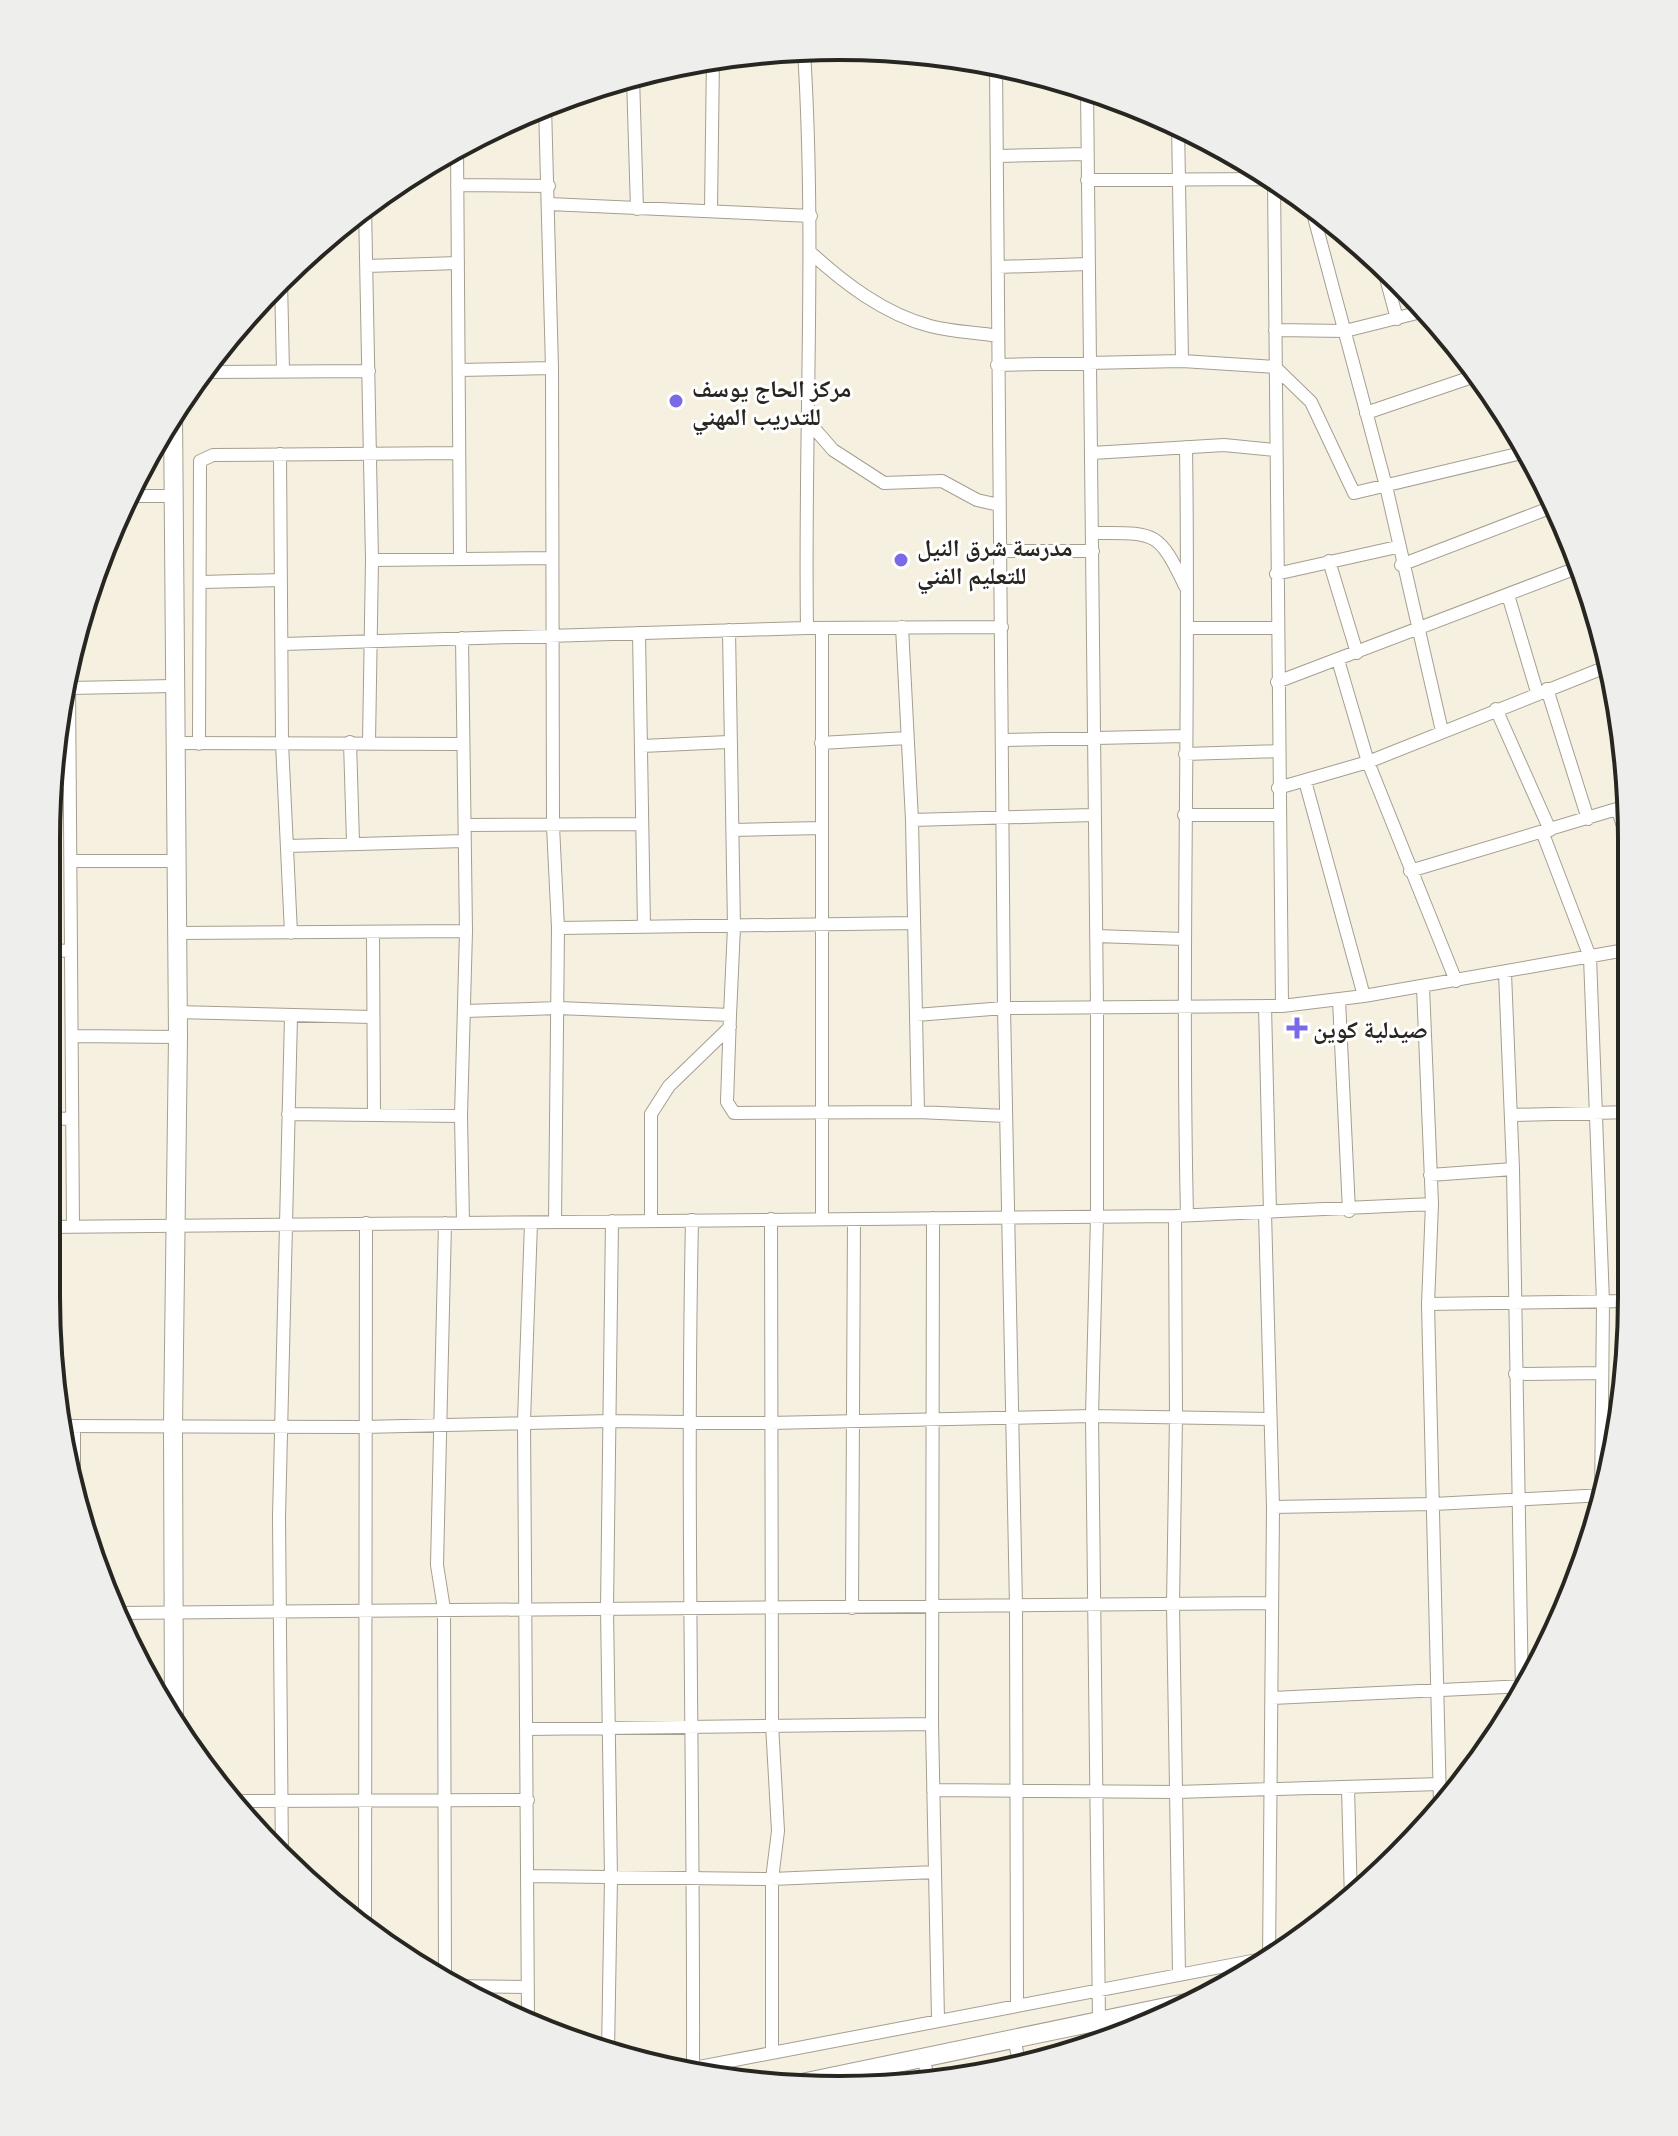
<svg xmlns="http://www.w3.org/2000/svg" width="1678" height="2136" font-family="'Playfair Display','Noto Naskh Arabic',serif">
  <rect width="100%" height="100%" fill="#f5f0e0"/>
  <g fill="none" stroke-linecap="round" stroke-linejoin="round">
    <defs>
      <path id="street" d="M804,51C816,243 804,435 807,628
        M996,65L1004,1008L1016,1606L1017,2003
        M633,77L637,209
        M1087,89L1097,1007V1217L1092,1416L1099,2020
        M545,106L552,368L553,826L558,928L555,1222
        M1178,123L1182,361
        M457,146L460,558
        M999,156L1086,154
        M1087,180L1272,179
        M1274,180L1282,1006L1364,996L1631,949
        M457,185L549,186
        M1310,202L1386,486L1442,731
        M549,204L811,216
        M365,207L372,560L369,742
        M711,209L713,58
        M810,252C844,283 884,314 930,326C952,332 975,332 998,336
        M367,266L458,263
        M998,267L1088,264
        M1383,267L1397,319
        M281,280L283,371
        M1275,330L1345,331L1429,310
        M997,365L1182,361L1275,367L1311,402L1354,493L1530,451
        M459,370L552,368
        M200,372L369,371
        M1366,413L1478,375
        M806,419L833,450L884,483L942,481L977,500L999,505
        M1186,447C1190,703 1181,959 1187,1215
        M1092,453L1224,445L1275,450
        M280,454L282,743L291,933
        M128,496H173
        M1093,533C1154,533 1158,529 1185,586
        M1000,551H1093
        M372,560L550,558
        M1329,561L1357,653
        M1401,565L1555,506
        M1276,574L1397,547
        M201,582L281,580
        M1508,595L1537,692
        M902,627L912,820L918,1112
        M822,628V1219
        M1188,628H1277
        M729,630L734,927L730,1015
        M639,633L644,927
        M462,638L466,931L461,1116L463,1223
        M283,644L807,628L1002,627
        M1338,660L1368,762L1456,981
        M69,682L73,1226
        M1277,682L1582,566
        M68,688L174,686
        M1547,689L1588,819
        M1496,709L1550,830
        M1002,740L1186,736
        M350,742L353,842
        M175,743L461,744
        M821,743L907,738
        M199,744L200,461L213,455L459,453
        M642,746L728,742
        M1185,754L1277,751
        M1305,781L1364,996
        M49,783L70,782
        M1278,788L1368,762L1606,667
        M1618,810L1630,849
        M1184,815H1278
        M912,820L1093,815
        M465,825L642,824
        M733,830L822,828
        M1543,834L1590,957L1603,1302L1601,1503
        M288,846L464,841
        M71,861H174
        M1410,871L1630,805
        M558,928L913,923
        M176,933L466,931
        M373,933L374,1114
        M1096,936L1184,939
        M47,950L71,951
        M1505,973L1513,1169L1522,1693
        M1339,1000L1349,1211
        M1265,1006L1270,1212
        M466,1011L558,1008L730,1015L727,1102L734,1113L918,1112L1006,1116
        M176,1012L372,1017
        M916,1015L1004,1008L1282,1006
        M72,1036L178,1037
        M288,1114L461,1116
        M1511,1115L1631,1112
        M47,1118L71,1119
        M1430,1175L1513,1169
        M1432,1204L1428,1304L1440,1804
        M1265,1213L1273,1507L1269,1960
        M1175,1216L1176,1416L1173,1605L1179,1974
        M933,1218L932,1724L938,2019
        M771,1219L772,1724L778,1831L772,1879V2050
        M692,1220C686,1503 694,1785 693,2067
        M651,1221V1114L669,1086L730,1027
        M46,1227L1175,1216L1432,1204L1423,987
        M1428,1304L1632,1301
        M1515,1374L1602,1373
        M63,1426L363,1427L609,1421L770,1423L1092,1416L1270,1419
        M74,1426V1505
        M1273,1507L1434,1504L1604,1495
        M852,1608L854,1219
        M119,1613L1272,1603
        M1272,1698L1526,1686
        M527,1729L932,1724
        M1348,1788L1351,1901
        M933,1790L1177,1792L1440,1784
        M234,1801L528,1800
        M282,1861L279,1517L291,1016
        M528,1876L772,1879L935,1872
        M365,1924L366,1223
        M445,1985L444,1609L437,1565L445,1223
        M447,1986L527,1987
        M528,2019L524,1421L531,1223
        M1014,2038L1020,2066
        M608,2052L611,1878L607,1608L612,1221
        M923,2057L928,2078
        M683,2070L1273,1957"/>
      <path id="secondary" d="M173,412L178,1037L173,1426L174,1723
        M797,2084L1195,2001"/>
    </defs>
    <!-- street casing -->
    <use href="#street" stroke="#a49f91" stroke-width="14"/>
    <!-- secondary casing -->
    <use href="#secondary" stroke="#a49f91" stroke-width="20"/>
    <!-- street -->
    <use href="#street" stroke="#fff" stroke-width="12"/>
    <!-- secondary -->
    <use href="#secondary" stroke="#fff" stroke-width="18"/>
  </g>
  <!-- markers -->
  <g fill="#7a6ae5" stroke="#fff" stroke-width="3">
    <circle cx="676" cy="401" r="8"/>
    <circle cx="901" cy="560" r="8"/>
    <path d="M1293 1016h8v8h8v8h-8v8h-8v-8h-8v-8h8z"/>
  </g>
  <g text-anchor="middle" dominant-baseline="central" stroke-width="6" stroke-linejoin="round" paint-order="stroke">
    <!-- poi labels -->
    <g font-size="24" font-weight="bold" fill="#282620" stroke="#fff" text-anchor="start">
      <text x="692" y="387">مركز الحاج يوسف<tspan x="692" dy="28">للتدريب المهني</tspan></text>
      <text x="917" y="546">مدرسة شرق النيل<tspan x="917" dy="28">للتعليم الفني</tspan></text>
      <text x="1313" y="1028">صيدلية كوين</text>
    </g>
  </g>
  <!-- crop -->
  <path d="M0 0H1678V2136H0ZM839 60H839A779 779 0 0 1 1618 839V1297A779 779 0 0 1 839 2076H839A779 779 0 0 1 60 1297V839A779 779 0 0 1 839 60Z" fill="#eeeeed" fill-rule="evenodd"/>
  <path fill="none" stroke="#282620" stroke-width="4" d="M839 60H839A779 779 0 0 1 1618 839V1297A779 779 0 0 1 839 2076H839A779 779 0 0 1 60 1297V839A779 779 0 0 1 839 60Z"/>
</svg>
